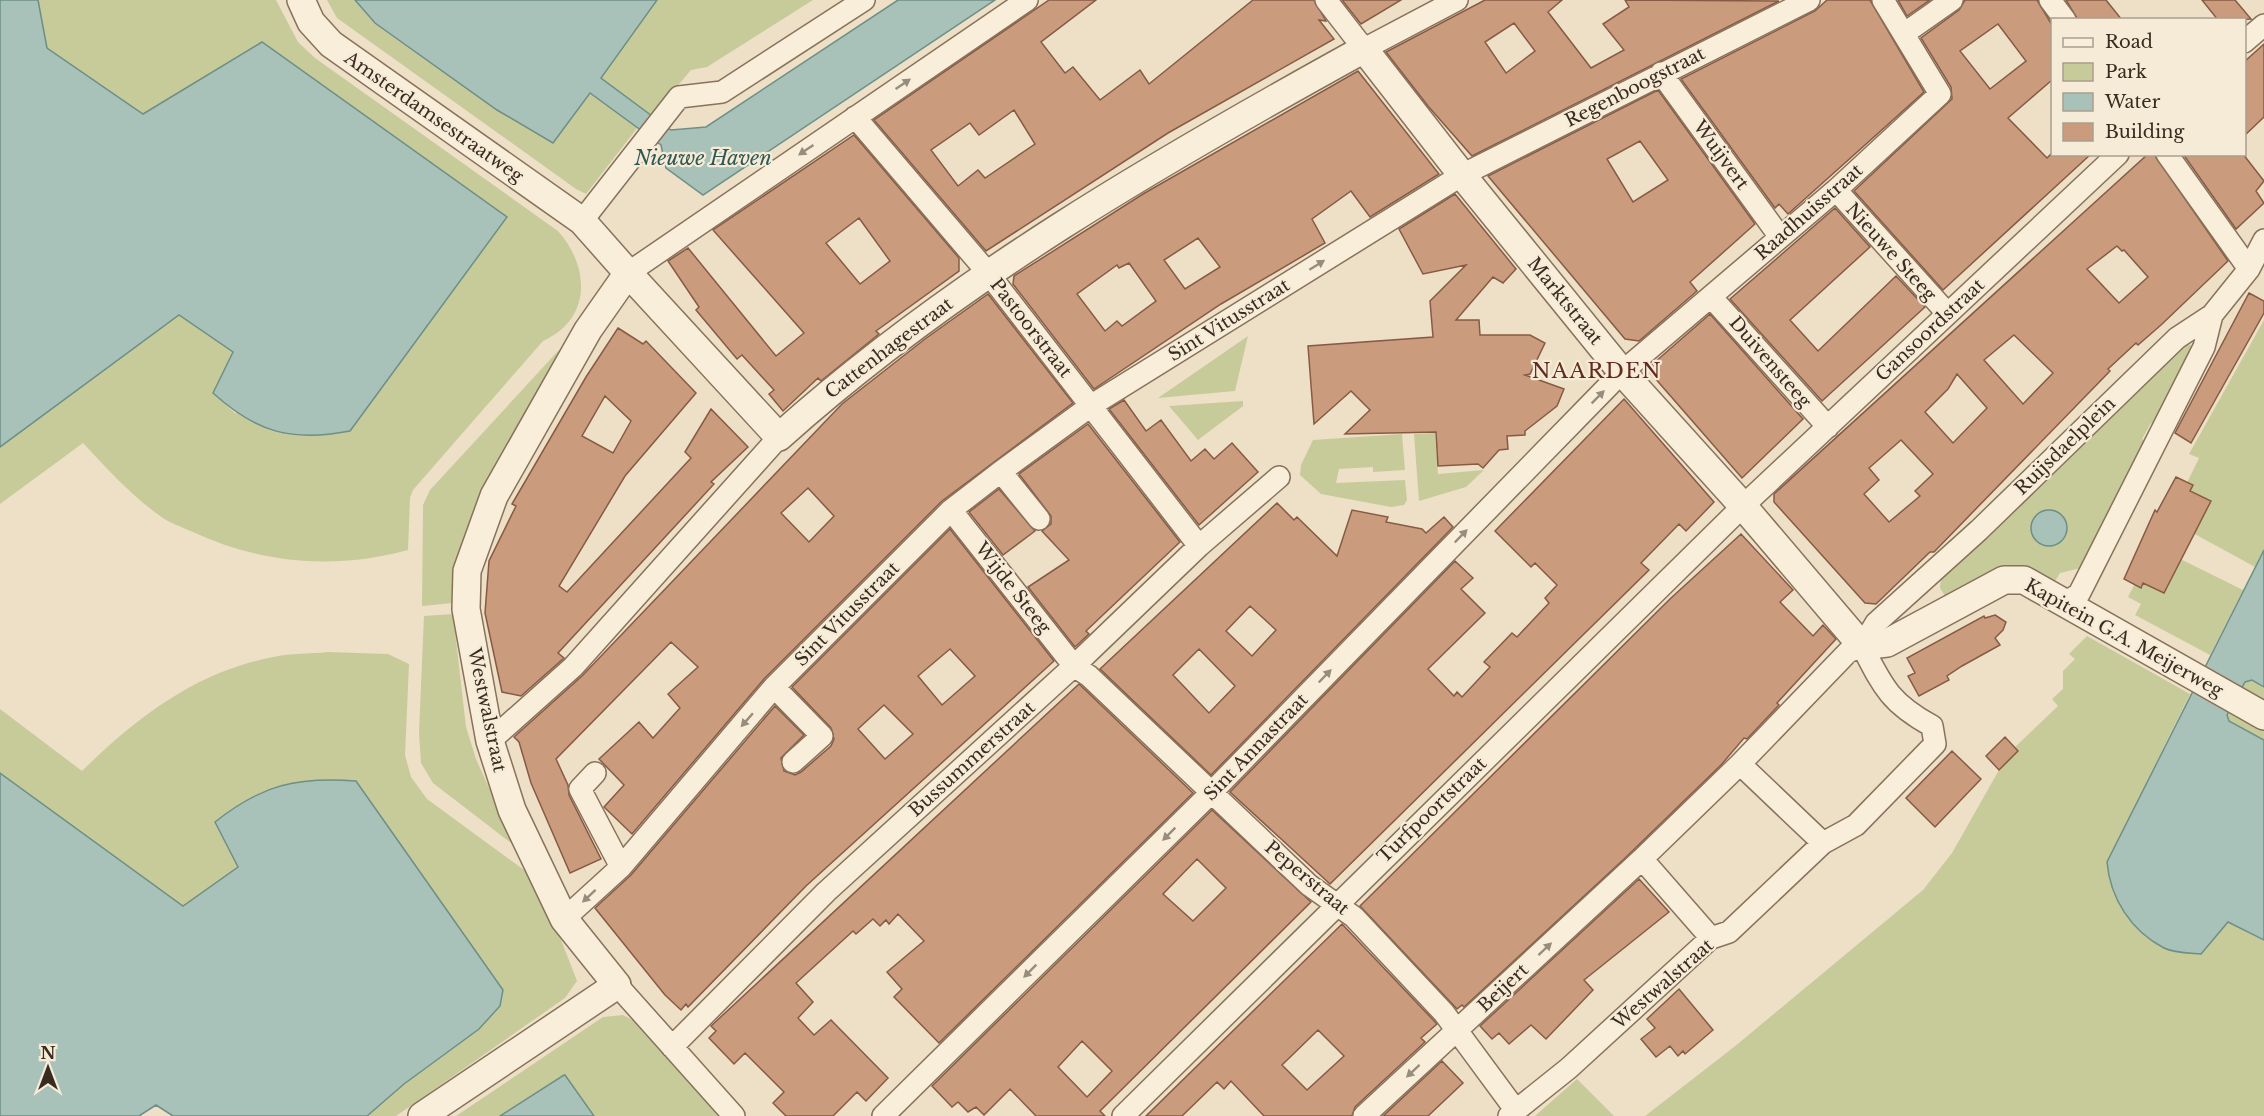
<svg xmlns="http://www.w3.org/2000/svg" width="2264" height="1116" font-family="'Libre Baskerville',serif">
  <rect width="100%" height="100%" fill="#ede0c6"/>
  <!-- green -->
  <path fill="#c7cb9a" d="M38,0H276L298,42L315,58L558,231C590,267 592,319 543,341L413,490L410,498L408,550C334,570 262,564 193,532C182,527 169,523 160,516C131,495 107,469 83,443L0,504V447L179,315L234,352L213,393L236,414L262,43L143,115L47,48Z
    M327,0H355L375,23L497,109L553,142L590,93L638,127L586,194L576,189L337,18Z
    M657,0H813L707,67L691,70L652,116L601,78Z
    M2264,320V550L2255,567L2169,520L2199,458L2189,454Z
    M1248,336L1235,391L1158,398Z
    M2186,343L2194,347L2156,425L2151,423L2142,439L2147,442L2081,568L2060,573L2054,583L1947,599L1940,588L1941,578L2182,344Z
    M558,351L562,352L453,603L422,606L423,505L430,490Z
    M1243,401V406L1198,440L1169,406Z
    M1435,433L1438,474L1484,470L1466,487L1419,501L1414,434Z
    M1402,434L1405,470L1373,472V467L1339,469L1336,483L1405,480L1407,500L1404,505L1391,507L1321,494L1300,475L1301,465L1313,440Z
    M2154,546L2243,590L2210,655L2135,615L2141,604L2128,597Z
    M453,614L466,727L476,759L515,846L433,783L421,763L419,733L424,616Z
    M2087,636L2190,694L2107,862L2201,954L2228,921L2264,940V1116H1645L1734,1047L1923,890L1952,853L1999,770L2018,751L2015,747L2058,706L2052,699L2063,689V671L2075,659L2069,654Z
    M328,652L388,654L409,664L405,755L411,777L427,799L531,875L548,906L577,981L565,998L396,1116H367L404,1084L216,822L238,867L183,906L0,773V709L82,771C137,717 196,672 273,657C291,653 310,654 328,652Z
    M2252,680L2264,687V740L2229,720L2227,715L2245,681Z
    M623,1015L644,1026L718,1116H594L564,1075L500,1116H456L603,1017Z
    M1577,1079L1614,1116H1535Z"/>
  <!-- water -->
  <path fill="#a8c1b9" stroke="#6e8f86" stroke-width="1.5" d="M0,0H38L47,48L143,114L262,42L507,217L350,431C292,442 257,433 213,393L233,352L179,315L0,447Z
    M355,0H657L601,78L671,130L706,127L898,0H995L703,195L666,168L661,145L590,93L553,143L497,110L375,23Z
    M2031 528a18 18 0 1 1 36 0a18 18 0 1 1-36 0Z
    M2264,550V687L2252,680L2245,682L2227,715L2229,721L2264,740V940L2228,922L2201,954C2190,953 2174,953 2164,948C2131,931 2110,898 2107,862Z
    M0,773L183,906L238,867L215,822C263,784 297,777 356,781L503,990L500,1006L479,1029L404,1084L367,1116H173L156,1105L139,1116H0Z
    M565,1075L594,1116H500L564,1075Z"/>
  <!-- building -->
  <path fill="#ca9b7d" stroke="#875b43" stroke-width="1.5" fill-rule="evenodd" d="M1049,0H1096L1041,42L1065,73L1073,67L1100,100L1140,70L1149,84L1253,0H1314L1326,21L1319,20L1334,39L1168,133L986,251L874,120ZM1014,110L1035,144L985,178L978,170L958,186L931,150L970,123L979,135Z
    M1342,0H1401L1361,24Z
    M1485,0H1562L1548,12L1591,68L1624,50L1603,24L1629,7L1625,0L1779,1L1472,156L1428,106L1386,52ZM1514,23L1535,51L1506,73L1485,42Z
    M1827,0H1870L1924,92L1788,214L1779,204L1775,208L1681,79L1815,11Z
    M1898,0H1930L1907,16Z
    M1965,0H2037L2052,25V80L2008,118L2047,158L2051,154H2091L1943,290L1854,191L1952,99L1951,87L1921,38L1959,10ZM1998,24L2026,61L1990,89L1960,51Z
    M2066,0H2106L2122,20H2078Z
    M2202,0H2235L2251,19L2218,20Z
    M2264,44V117L2244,136V62Z
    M1358,71L1439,174L1370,217L1351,191L1312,219L1325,243L1221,304L1094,389L1013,284L1014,276L1143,194ZM1198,238L1220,267L1185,289L1164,260ZM1129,263L1156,301L1122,326L1117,321L1105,331L1077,294L1117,265L1119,268Z
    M1658,90L1755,224L1690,282L1697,291L1639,341L1625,339L1488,176ZM1640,141L1668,180L1633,202L1607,159Z
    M854,135L959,258V271L876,331L879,334L821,381L818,378L783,411L769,394L774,390L742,355L737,359L696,310L699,307L668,261L688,248L776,356L804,333L713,230ZM859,218L890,261L860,284L826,243Z
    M2148,154H2154L2228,261L2161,325L2138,345L2136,343L2108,369L2110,371L1934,552H1930L1876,604L1865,603L1774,502V494ZM2117,246L2122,251L2124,250L2148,277L2119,303L2087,269ZM2014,335L2053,373L2023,404L1984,360ZM1957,374L1987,408L1953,443L1925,412L1948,389ZM1901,440L1933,474L1915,491L1920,496L1889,522L1864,494L1879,480L1869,468Z
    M2183,154H2243L2264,181L2256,191L2264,203L2236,229Z
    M1455,194L1516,269L1503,283L1493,277L1456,320H1479L1480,335H1530L1545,343L1530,374L1525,375L1564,389L1557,406L1525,431V435L1507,436L1508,449L1499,450L1483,468L1478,464L1438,466L1436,432L1345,434L1370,410L1351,391L1314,424L1308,346L1433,337L1430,301L1466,265L1423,274L1399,229Z
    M1835,208L1870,247L1790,320L1818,351L1896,276L1925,307L1822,401L1730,299Z
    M2249,293L2264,301V313L2191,443L2175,433Z
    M988,294L1073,403L942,501L764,679L632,834L604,807L624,785L599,759L639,722L653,738L680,708L668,694L698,667L671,642L556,759L568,785L569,795L601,859L570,873L531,783L519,742L514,737L582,676L842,404L925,339ZM808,488L834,516L809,542L781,513Z
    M1710,314L1803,419L1742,478L1647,369Z
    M618,328L643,344L646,341L696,393L625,476L559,586L567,592L691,458L685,452L711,409L748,447L711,482L714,484L558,653L564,658L521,696L502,692L485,613L489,561L516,506L512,504L586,377ZM605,396L631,421L613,453L582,436Z
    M1624,399L1714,502L1686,531L1679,524L1641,563L1649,570L1330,884L1230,792L1455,561L1473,578L1461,589L1485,613L1428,669L1454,696L1457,692L1462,697L1490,667L1484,662L1512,633L1517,637L1549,603L1545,598L1557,585L1535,563L1531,567L1495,531Z
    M1124,400L1146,431L1161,420L1191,461L1205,449L1214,459L1232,443L1258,472L1199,525L1109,409Z
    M1088,424L1180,542L1086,631L1089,634L1075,647L1028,587L1069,560L1042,531L1051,524V516L1019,474Z
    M2176,477L2193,485L2190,491L2211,501L2164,593L2143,583L2141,588L2124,579L2155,510L2157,512Z
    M999,489L1035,531L1003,555L969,512Z
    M1277,503L1294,520L1297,517L1337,556L1352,510L1388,517L1386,522L1422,529L1426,533L1444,517L1453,527L1211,775L1100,669ZM1250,606L1276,630L1252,656L1226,631ZM1199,649L1235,686L1209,713L1173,675Z
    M950,529L1054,661L806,886L688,1007L686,1004L681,1010L665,995L595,908L631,875L775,706L804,735L781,758L784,771L795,775L801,772L831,746L834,739L831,728L792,687ZM950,649L975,676L942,705L918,676ZM884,705L913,734L885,759L858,729Z
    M1741,534L1793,590L1780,602L1813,636L1823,625L1836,639L1777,703L1779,705L1747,739L1744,738L1721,765L1623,860L1464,1007L1462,1005L1457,1009L1360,906L1671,598Z
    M1995,615L2006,622L2003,630L1995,638L2000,645L1962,666L1947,676L1949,680L1919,696L1908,676L1915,673L1907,658L1984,616L1985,618Z
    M1079,684L1193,793L939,1043L894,997L902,989L887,972L924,941L898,914L889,924L886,920L880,926L873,919L856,934L853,931L796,983L813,1002L798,1018L814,1035L831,1020L888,1078L866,1101L857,1092L833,1116H786L773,1103L784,1092L745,1053L734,1064L709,1038L716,1031L711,1026Z
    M2005,737L2018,751L1999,770L1986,756Z
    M1952,751L1981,779L1935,827L1906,798Z
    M1212,810L1311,902L1100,1111L1105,1116H1036L1010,1089L984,1115L976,1107L968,1112L958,1102L952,1107L932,1086ZM1197,859L1226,888L1193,921L1163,894ZM1082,1041L1112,1071L1087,1097L1058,1067Z
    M1639,879L1669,912L1584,980L1593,990L1546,1039L1531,1025L1509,1044L1499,1033L1492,1039L1480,1026Z
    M1342,924L1437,1024L1421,1038L1425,1042L1355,1107L1352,1116H1264L1231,1081L1224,1089L1217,1082L1182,1116H1146ZM1318,1030L1344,1056L1307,1090L1282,1065Z
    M1679,989L1713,1030L1685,1054L1683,1051L1678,1056L1670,1046L1656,1057L1641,1039L1655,1028L1647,1019Z
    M1442,1061L1463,1083L1428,1116H1383Z"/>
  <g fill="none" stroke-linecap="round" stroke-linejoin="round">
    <defs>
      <path id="minor" d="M1326,0L1364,49L1457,0
        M2050,0L2065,20
        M1905,33L1952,0
        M2244,42L2264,25
        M1661,73L1780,237
        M855,117L988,273L1199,546
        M2167,154L2249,269
        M1836,190L1947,313
        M582,221L679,97L722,92L864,0
        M628,273L1027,0
        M1712,298L1828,427
        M1001,472L1039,519
        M951,510L1074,666L1089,676L1309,885L1354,917L1444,1013L1517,1112
        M2064,603L2079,594L2204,347L2212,315L2249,269L2264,240
        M1862,646L1876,623L1979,530L2177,338L2212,315
        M774,687L822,736L793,762
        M490,741L573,667L779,437
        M1740,764L1823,843
        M595,773L580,789L621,867
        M564,919L621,867L774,687L951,510L999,473L1092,405L1462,175L1809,0
        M1711,938L1642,859L1740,764L1848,652L1862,646
        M617,985L734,1116
        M672,1047L826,892L1074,666L1199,546L1279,477
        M883,1116L1211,793L1622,372L1836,190L1940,94L1883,0
        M1123,1116L1743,506L2118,154
        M1364,1116L1642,859
        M1509,1116L1569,1068L1711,938L1729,932L1823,843L1856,825L1935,744L1932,726C1890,703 1883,687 1862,646"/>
      <path id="tertiary" d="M301,0L311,22L331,44L582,221L628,273L588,330L494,496L467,571L466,609L490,741L512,810L564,919L617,985L422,1116
        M628,273L779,437C954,280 1159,162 1364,49L1462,175L1622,372L1743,506L1862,646L1887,643L2004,580H2024L2264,716"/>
    </defs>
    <!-- minor casing -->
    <use href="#minor" stroke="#88725c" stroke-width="24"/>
    <!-- tertiary casing -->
    <use href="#tertiary" stroke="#88725c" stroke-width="30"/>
    <!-- minor -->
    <use href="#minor" stroke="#f8eeda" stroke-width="21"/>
    <!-- tertiary -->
    <use href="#tertiary" stroke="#f8eeda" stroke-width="27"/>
  </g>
  <!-- one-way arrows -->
  <defs><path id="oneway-solid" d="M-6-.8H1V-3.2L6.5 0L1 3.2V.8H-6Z" transform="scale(1.5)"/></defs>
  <g fill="#988c7d">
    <use href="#oneway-solid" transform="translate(903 84) rotate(-34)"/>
    <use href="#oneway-solid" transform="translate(806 150) rotate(146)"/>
    <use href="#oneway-solid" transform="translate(1317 265) rotate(-32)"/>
    <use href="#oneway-solid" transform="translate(1598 397) rotate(-45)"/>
    <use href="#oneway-solid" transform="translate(1461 536) rotate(-46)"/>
    <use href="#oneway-solid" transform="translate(1325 676) rotate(-46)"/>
    <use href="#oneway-solid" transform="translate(747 720) rotate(131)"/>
    <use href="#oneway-solid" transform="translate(1169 834) rotate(135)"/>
    <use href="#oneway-solid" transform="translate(589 896) rotate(137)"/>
    <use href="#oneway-solid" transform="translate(1545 949) rotate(-43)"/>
    <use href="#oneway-solid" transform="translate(1030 971) rotate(135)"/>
    <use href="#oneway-solid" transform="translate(1413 1071) rotate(137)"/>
  </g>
  <g text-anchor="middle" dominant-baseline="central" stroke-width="4.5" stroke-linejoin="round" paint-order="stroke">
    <!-- street labels -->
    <g font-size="18" fill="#392b20" stroke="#f5ebd6">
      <text transform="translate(1635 87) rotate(-27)">Regenboogstraat</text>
      <text transform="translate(434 117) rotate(35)">Amsterdamsestraatweg</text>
      <text transform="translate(1721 155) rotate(54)">Wuijvert</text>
      <text transform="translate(1809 212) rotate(-41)">Raadhuisstraat</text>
      <text transform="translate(1891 252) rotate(48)">Nieuwe Steeg</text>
      <text transform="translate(1565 301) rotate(51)">Marktstraat</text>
      <text transform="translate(1229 320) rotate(-32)">Sint Vitusstraat</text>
      <text transform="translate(1031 328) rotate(52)">Pastoorstraat</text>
      <text transform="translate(1930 330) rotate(-43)">Gansoordstraat</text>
      <text transform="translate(889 348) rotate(-37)">Cattenhagestraat</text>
      <text transform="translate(1770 362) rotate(49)">Duivensteeg</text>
      <text transform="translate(2065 446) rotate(-44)">Ruijsdaelplein</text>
      <text transform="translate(1013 588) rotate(52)">Wijde Steeg</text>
      <text transform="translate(847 614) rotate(-45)">Sint Vitusstraat</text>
      <text transform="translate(2124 638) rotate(29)">Kapitein G.A. Meijerweg</text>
      <text transform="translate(487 710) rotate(78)">Westwalstraat</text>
      <text transform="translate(1256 747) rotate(-46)">Sint Annastraat</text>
      <text transform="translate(972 759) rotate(-42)">Bussummerstraat</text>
      <text transform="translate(1432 810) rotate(-44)">Turfpoortstraat</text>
      <text transform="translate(1307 878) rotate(40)">Peperstraat</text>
      <text transform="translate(1663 984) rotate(-41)">Westwalstraat</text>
      <text transform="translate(1503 988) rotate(-43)">Beijert</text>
    </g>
    <!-- water labels -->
    <g font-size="20" font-style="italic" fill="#2f5854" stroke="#f5ebd6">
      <text x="703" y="158">Nieuwe Haven</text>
    </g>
    <!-- quarter labels -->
    <g font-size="21" letter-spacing="1.5" fill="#642c20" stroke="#f5ebd6">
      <text x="1597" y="371">NAARDEN</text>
    </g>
  </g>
  <!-- legend -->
  <rect x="2051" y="18" width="195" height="138" fill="#f5ebd6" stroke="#aa9e8d" stroke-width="1.5"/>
  <rect x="2063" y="38" width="30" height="9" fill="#f8eeda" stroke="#aa9e8d" stroke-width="1.5"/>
  <text x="2105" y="48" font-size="18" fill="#392b20">Road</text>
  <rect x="2063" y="63" width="30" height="18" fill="#c7cb9a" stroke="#aa9e8d" stroke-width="1.5"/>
  <text x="2105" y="78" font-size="18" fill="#392b20">Park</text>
  <rect x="2063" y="93" width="30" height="18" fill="#a8c1b9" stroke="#aa9e8d" stroke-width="1.5"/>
  <text x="2105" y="108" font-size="18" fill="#392b20">Water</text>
  <rect x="2063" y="123" width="30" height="18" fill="#ca9b7d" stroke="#aa9e8d" stroke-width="1.5"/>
  <text x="2105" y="138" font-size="18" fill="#392b20">Building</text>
  <!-- north arrow -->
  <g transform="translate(48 1068)" stroke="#f5ebd6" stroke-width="4.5" paint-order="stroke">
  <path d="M0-4.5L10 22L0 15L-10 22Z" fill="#392b20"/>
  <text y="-9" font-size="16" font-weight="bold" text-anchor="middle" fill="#392b20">N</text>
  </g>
</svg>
